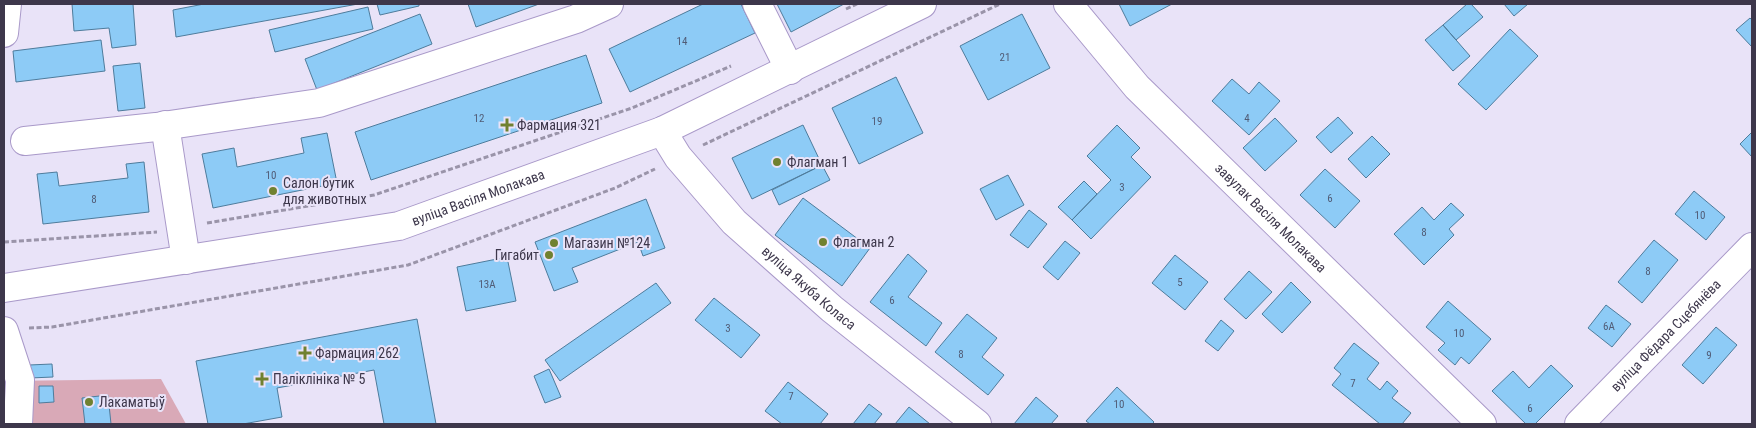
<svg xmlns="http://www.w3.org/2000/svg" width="1756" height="428" font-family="'Roboto Condensed',sans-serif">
  <rect width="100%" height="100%" fill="#e9e3f8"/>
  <!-- green -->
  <path fill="#d9a9b7" d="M161,379L186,424H4V381Z"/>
  <!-- building -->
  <path fill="#8dcbf6" stroke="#4e7c9c" d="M72,4H133L136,45L112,48L109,28L74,31Z
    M204,4H358L176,37L173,10Z
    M377,4H419V6L380,15Z
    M468,4H539L476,27Z
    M703,4H741L755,33L630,92L609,49Z
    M777,4H844L791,32Z
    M1119,4H1172L1130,26Z
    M1467,4H1471L1483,17L1456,40L1443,25Z
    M1504,4H1528L1514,16Z
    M368,7L373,29L275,52L269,30Z
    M420,14L432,44L317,90L305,59Z
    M1022,14L1050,68L988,100L960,46Z
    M1750,18L1752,20V47L1736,30Z
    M1443,25L1470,56L1453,71L1425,40Z
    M1510,29L1538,56L1486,110L1458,84Z
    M101,40L105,71L16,82L13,51Z
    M586,55L602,103L371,180L355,132Z
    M140,63L145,108L118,111L113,66Z
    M896,77L923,133L859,164L832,108Z
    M1232,79L1249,94L1259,82L1280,101L1249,135L1212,101Z
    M1338,117L1353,133L1331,153L1316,137Z
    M1275,118L1297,141L1265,171L1243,148Z
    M803,125L822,165L752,199L732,158Z
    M1117,125L1140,148L1131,157L1151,177L1091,239L1072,220L1111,180L1087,156Z
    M1752,132V157L1740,144Z
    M327,133L337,183L213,208L202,154L234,148L237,167L304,153L301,138Z
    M1372,136L1390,154L1366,178L1348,159Z
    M144,162L149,212L43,224L37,174L57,172L59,186L128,178L126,164Z
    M822,165L830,180L779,205L772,190Z
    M1325,169L1360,201L1335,228L1300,195Z
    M1008,175L1024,205L996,220L980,189Z
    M1084,181L1097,194L1072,220L1058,207Z
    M1694,191L1725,217L1706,240L1675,214Z
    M803,198L870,248L842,286L775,235Z
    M646,199L665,248L643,256L638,242L572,268L578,282L554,291L535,242Z
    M1451,203L1464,215L1449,229L1454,235L1424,265L1394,234L1422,207L1434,220Z
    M1029,210L1047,224L1028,248L1010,235Z
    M1654,240L1678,260L1642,303L1618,282Z
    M1065,241L1080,253L1058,280L1043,267Z
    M908,254L927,271L908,297L942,323L926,346L870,302Z
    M1175,255L1208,282L1185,310L1152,283Z
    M507,257L516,301L466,311L457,267Z
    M1249,271L1272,292L1246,319L1224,299Z
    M1291,282L1311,302L1282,333L1262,314Z
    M656,283L671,303L560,381L545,360Z
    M714,298L760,335L741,358L695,320Z
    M1448,301L1491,339L1469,364L1461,357L1455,365L1438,350L1445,343L1426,327Z
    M1606,305L1631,324L1612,347L1588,328Z
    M967,314L997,338L982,357L1004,375L988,395L935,352Z
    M417,319L436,424H384L374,370L277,388L282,417L243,424H208L196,361Z
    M1221,320L1234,331L1218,351L1205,341Z
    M1716,327L1737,345L1703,384L1682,365Z
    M1354,343L1379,363L1367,379L1380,390L1387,381L1398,391L1392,398L1411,413L1402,424H1380L1332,385L1341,374L1334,368Z
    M52,364L53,377L30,378L29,365Z
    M1551,365L1573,386L1535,424H1526L1492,391L1513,371L1529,388Z
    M549,369L561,397L545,403L534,376Z
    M788,382L828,414L820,424H782L765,411Z
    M39,386H53L54,402L39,403Z
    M1117,387L1154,422L1152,424H1090L1086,421Z
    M108,395L111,424H85L82,398Z
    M1036,397L1058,416L1051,424H1014Z
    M869,404L882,414L874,424H853Z
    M909,407L930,424H895Z"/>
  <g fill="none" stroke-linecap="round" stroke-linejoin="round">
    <defs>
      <g id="minor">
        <path d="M757,4L790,70"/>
        <path id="s1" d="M1068,4L1137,87L1482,424"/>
        <path d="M4,33L7,4"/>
        <path d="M165,125L186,260"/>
        <path id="s2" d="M662,131L678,157L734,222L832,309L977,424"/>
        <path d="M25,141L156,127L319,103L576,19L609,4"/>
        <path id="s3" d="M4,288L399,226L662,131L922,4"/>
        <path d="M4,331L20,380L18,424"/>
        <path id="s4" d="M1579,424L1752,247"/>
      </g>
    </defs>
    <!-- minor casing -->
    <use href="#minor" stroke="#a999c9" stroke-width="30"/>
    <!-- path -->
    <path stroke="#9a94a9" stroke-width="3" stroke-dasharray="5 2.5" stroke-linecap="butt" d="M846,9L857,4
      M703,145L1000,4
      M207,223L374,195L632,108L731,66
      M4,242L157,232
      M29,328L52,327L408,265L615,188L655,169"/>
    <!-- minor -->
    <use href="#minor" stroke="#fff" stroke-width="28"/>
  </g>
  <!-- markers -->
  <g fill="#708130" stroke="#e9e3f8" stroke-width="2">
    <path d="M504.5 117.5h5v5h5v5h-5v5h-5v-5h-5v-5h5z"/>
    <circle cx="777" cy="162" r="5"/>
    <circle cx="273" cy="191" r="5"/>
    <circle cx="823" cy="242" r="5"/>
    <circle cx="554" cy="243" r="5"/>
    <circle cx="549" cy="255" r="5"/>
    <path d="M302.5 345.5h5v5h5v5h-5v5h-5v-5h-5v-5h5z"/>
    <path d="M259.5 371.5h5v5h5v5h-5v5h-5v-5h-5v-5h5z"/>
    <circle cx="89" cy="402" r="5"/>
  </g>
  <g text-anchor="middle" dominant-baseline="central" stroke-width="4" stroke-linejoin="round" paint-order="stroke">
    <!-- number labels -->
    <g font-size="11" fill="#515c76">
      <text x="682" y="41">14</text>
      <text x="1005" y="57">21</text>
      <text x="479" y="118">12</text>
      <text x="1247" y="118">4</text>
      <text x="877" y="121">19</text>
      <text x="271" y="175">10</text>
      <text x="1122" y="187">3</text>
      <text x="1330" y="198">6</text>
      <text x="94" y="199">8</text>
      <text x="1700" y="215">10</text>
      <text x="1424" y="232">8</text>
      <text x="1648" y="271">8</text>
      <text x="1180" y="282">5</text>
      <text x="487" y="284">13А</text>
      <text x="892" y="300">6</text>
      <text x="1609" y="326">6А</text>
      <text x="728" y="328">3</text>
      <text x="1459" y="333">10</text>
      <text x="961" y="354">8</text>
      <text x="1709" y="355">9</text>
      <text x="1353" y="383">7</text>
      <text x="791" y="396">7</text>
      <text x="1119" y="404">10</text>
      <text x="1530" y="408">6</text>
    </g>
    <!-- poi labels -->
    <g font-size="14" fill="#3d374b" stroke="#e9e3f8" text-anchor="start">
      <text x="517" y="125">Фармация 321</text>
      <text x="787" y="162">Флагман 1</text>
      <text x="283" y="183">Салон бутик<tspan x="283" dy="16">для животных</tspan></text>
      <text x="833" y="242">Флагман 2</text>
      <text x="564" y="243">Магазин №124</text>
      <text x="539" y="255" text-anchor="end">Гигабит</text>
      <text x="315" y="353">Фармация 262</text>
      <text x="273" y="379">Паліклініка № 5</text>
      <text x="99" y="402">Лакаматыў</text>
    </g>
    <!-- street labels -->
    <g font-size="14" fill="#3d374b" stroke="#e9e3f8">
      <text stroke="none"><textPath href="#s3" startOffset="484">вуліца Васіля Молакава</textPath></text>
      <text stroke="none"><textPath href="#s1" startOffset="295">завулак Васіля Молакава</textPath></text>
      <text stroke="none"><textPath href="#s2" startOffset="216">вуліца Якуба Коласа</textPath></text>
      <text stroke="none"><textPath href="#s4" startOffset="124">вуліца Фёдара Сцебянёва</textPath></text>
    </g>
  </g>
  <!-- border -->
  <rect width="1756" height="428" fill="none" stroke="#3d374b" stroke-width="10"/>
</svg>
